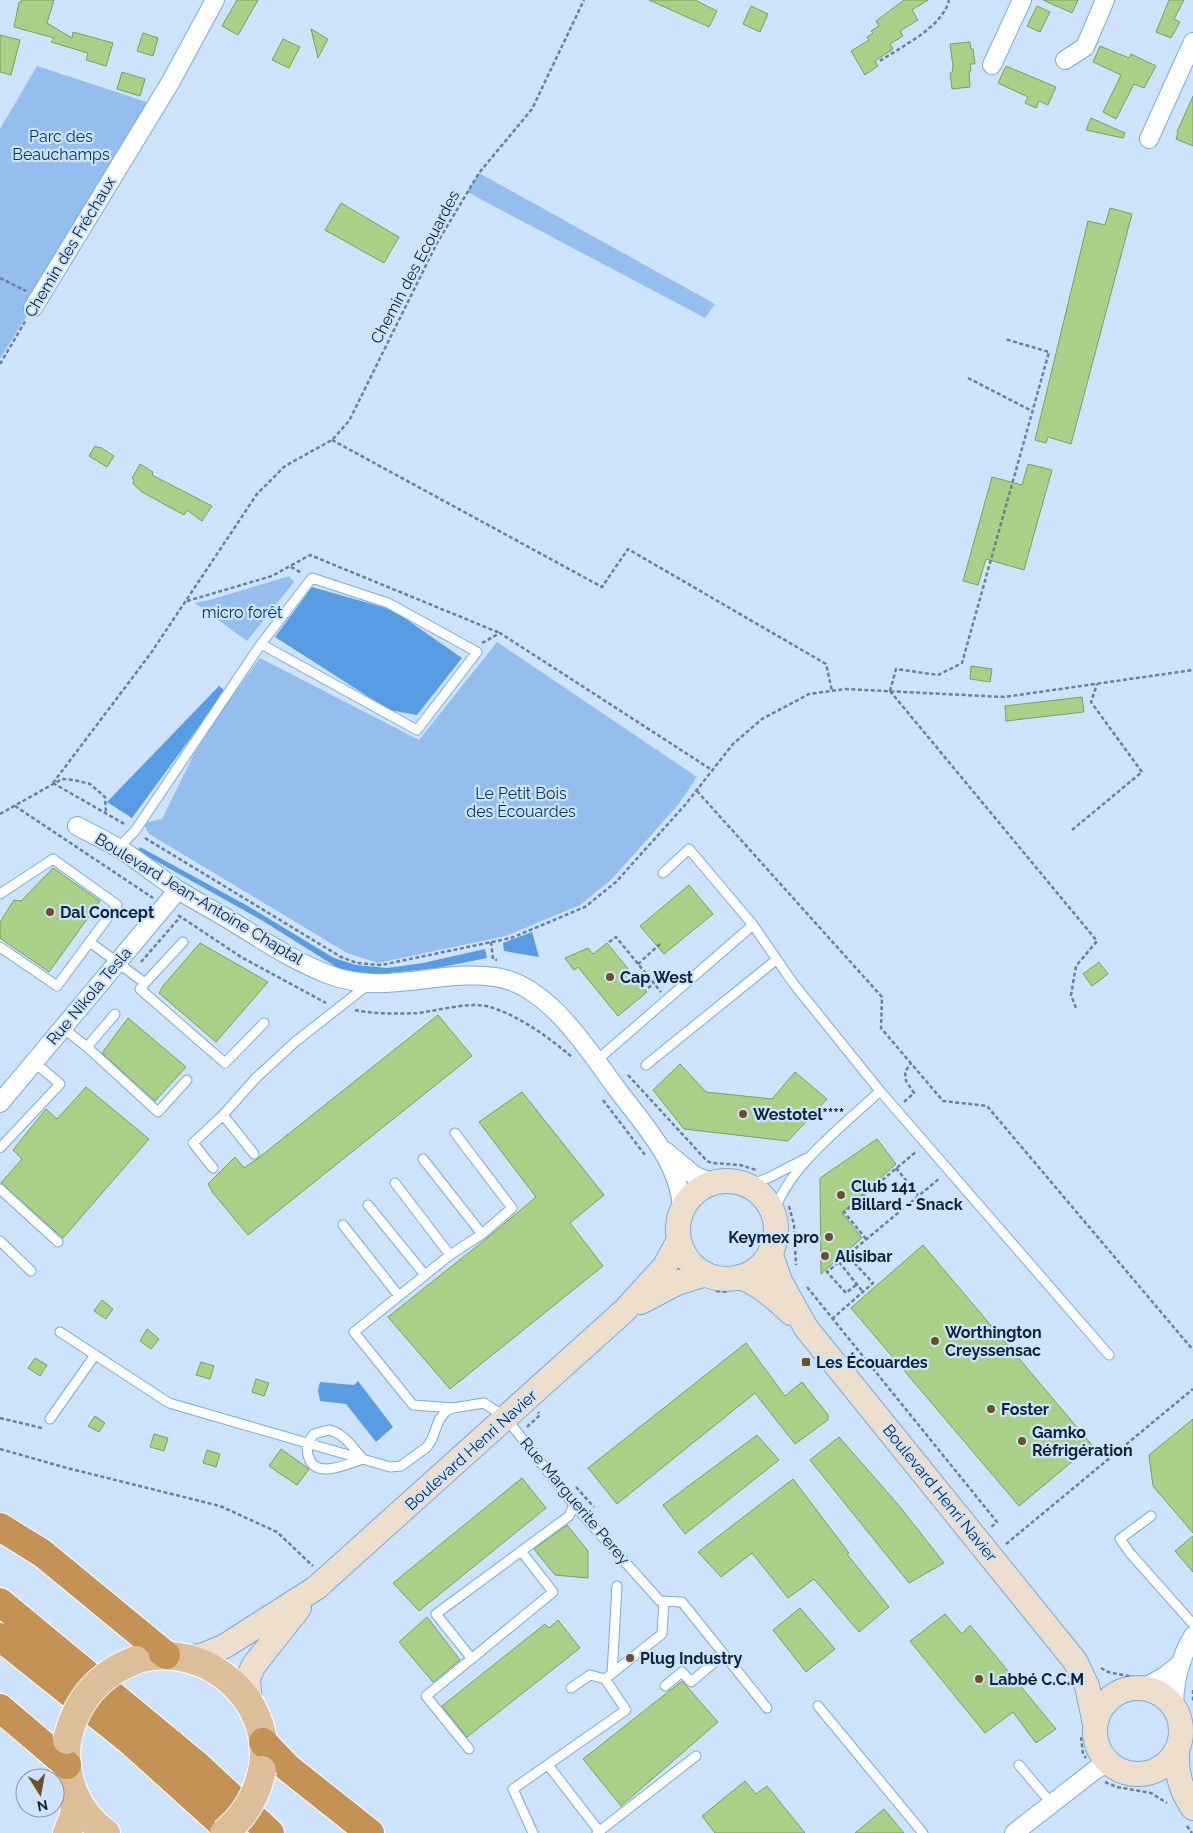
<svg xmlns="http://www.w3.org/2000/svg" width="1193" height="1833" font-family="Raleway,sans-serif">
  <rect width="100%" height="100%" fill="#cde3fc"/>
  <!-- green -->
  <path fill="#93beee" d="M37,66L156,105L0,359V129Z
    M479,173L715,304L705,318L467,192Z
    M289,576L294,582L247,641L195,603L210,600Z
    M497,642L697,777L678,805L611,880L580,905L506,936L378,963L347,953L149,834L143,823L162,819L194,754L222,710L260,658L419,740Z"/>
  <!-- water -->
  <path fill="#589de4" d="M312,587L393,610L462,658L417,715L389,710L275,637Z
    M219,686L225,691L132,818L107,802Z
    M140,847L246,905L334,958L356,965L387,968L423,963L485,949L487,958L437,968L370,975L338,968L263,921L138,851Z
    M532,932L539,957L504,951L503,943Z
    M358,1381L393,1427L376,1442L346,1404L320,1401L318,1391L320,1382L354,1385Z"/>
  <!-- building -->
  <path fill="#aad088" stroke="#7ca05a" d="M22,0H54L47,23L72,38L73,32L113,43L106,66L86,60L88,53L51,42L54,38L14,27L19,2H21Z
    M237,0H258L238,35L222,26Z
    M649,0H695L717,11L709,27Z
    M904,0H928L912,10L918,20L900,31L903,36L890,44L893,49L875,61L878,66L865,75L851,51L869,40L867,37L873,33L871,31L879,26L876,21Z
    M1043,0H1078L1072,13Z
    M1169,0H1184L1174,19L1180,22L1171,38L1156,32Z
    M751,6L768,14L760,32L743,24Z
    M1037,6L1050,12L1040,32L1027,26Z
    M311,29L328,39L318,58Z
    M143,33L158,38L153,56L137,51Z
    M0,35L20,40L11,75L0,72Z
    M283,39L300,47L289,68L272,60Z
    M970,42L971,49H973L975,64H970L971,71H969L970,87L952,89L950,73H952L953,66L950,44Z
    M1100,46L1129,58L1131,54L1156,66L1144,88L1134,84L1116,119L1103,112L1121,75L1093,62Z
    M1006,66L1056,87L1048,105L1039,101L1036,108L1025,103L1028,97L998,83Z
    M122,72L145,79L140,96L117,89Z
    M1193,96V146L1176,139L1178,132H1177Z
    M1091,118L1125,133L1123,138L1086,130Z
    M341,203L399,237L384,263L325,230Z
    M1110,208L1132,214L1071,444L1048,437L1046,443L1035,440L1088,221L1105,225Z
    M95,446L99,448L100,447L114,456L107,467L89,456Z
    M140,464L153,472L152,475L212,506L202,521L187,510L184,515L142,492L133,484L134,480L132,478Z
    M1028,464L1052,470L1024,570L986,559L978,585L963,581L992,477L1022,485Z
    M971,666L992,669L990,682L970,679Z
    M1082,697L1084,712L1006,721L1005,706Z
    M53,868L100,901L49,972L0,938V922L14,900L21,901Z
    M689,885L713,914L664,954L640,926Z
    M200,943L268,982L216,1042L159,993L163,986Z
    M607,943L647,992L618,1016L578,967L574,970L565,958L588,948L593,954Z
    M1099,962L1108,974L1092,986L1083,974Z
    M438,1015L472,1056L248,1235L213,1193L208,1184L235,1157L244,1168L257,1159Z
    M128,1018L186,1067L155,1101L102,1053Z
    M680,1064L706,1092L772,1099L795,1072L827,1099L788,1141L684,1129L653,1090Z
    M86,1087L149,1139L63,1238L1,1183L22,1159L13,1150L46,1109L57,1119Z
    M522,1092L604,1195L570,1223L603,1266L450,1389L388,1317L486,1239L536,1197L479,1122Z
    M877,1139L896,1164L842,1213L862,1238L821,1274L820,1178Z
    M923,1245L1092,1445L1019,1506L851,1308Z
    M102,1300L113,1309L106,1319L94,1311Z
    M147,1329L159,1339L151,1349L140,1341Z
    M746,1343L785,1396L802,1382L828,1415V1420L795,1444L755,1393L617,1504L588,1468Z
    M35,1358L47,1365L40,1376L28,1368Z
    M201,1362L214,1366L210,1379L196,1375Z
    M256,1379L269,1383L264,1396L252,1392Z
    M95,1416L105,1423L99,1432L88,1426Z
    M1193,1419V1533L1153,1486L1149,1455Z
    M154,1434L168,1438L164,1451L150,1447Z
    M757,1435L779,1460L685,1534L663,1505Z
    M839,1437L901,1508L944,1563L909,1583L810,1460Z
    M281,1449L309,1469L297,1485L269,1466Z
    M207,1450L220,1454L216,1467L203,1463Z
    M522,1478L546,1508L419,1611L393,1583Z
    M793,1479L849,1553L847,1554L889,1607L859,1632L814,1579L788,1598L752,1553L721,1577L698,1552Z
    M567,1525L588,1551V1578L555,1575L534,1549Z
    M1193,1536V1572L1175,1551Z
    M800,1608L835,1649L806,1672L773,1630Z
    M945,1614L962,1634L970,1625L1056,1729L1036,1743L1013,1712L985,1733L910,1641Z
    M427,1617L460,1660L433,1682L399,1642Z
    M558,1620L580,1648L467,1737L442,1706L545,1624L549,1628Z
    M682,1681L718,1722L621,1806L583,1759Z
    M745,1781L756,1794L767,1786L805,1833H715L702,1816Z
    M884,1809L904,1833H855Z"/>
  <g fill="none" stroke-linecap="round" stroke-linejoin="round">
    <defs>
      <path id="service" d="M118,848L135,831L261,644L312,578L388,603L477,652L417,730L261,644
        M0,894L53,859L117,905L57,986L0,947
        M753,925L793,983L880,1091L1109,1355
        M91,943L145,983L140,989L225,1063L264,1023
        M145,983L183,942
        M63,1028L87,1047L115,1014
        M87,1047L158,1112L187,1080
        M596,1061L753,925L689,849L663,873
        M646,1065L776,960
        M223,1115L254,1154
        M0,1148L60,1084L34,1062
        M423,1159L482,1234
        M213,1168L193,1143L223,1115L256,1078L295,1042L369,984
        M395,1183L450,1255
        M747,1186L768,1178L807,1158
        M0,1189L58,1242
        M368,1205L425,1275
        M773,1216C785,1169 845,1124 880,1091
        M343,1225L399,1296
        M0,1241L31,1271
        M60,1332L169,1403L390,1467L401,1466L427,1447L432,1439L439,1420L446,1411L453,1408L484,1403L506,1418L574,1505L660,1601L682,1602L767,1708
        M453,1408L413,1405L354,1332L450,1255L482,1234L512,1208L455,1133
        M50,1419L95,1355
        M329,1430C344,1433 353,1448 363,1459C347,1464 314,1481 308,1455C306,1447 309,1440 314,1434Z
        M1151,1516L1120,1539L1130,1553L1193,1624
        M472,1659L436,1614L569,1516L574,1505
        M612,1674L617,1586
        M665,1686L682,1672L691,1682L724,1654
        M571,1688L590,1675L605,1679
        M818,1706L923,1833
        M469,1749L426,1696L553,1592L521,1551
        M548,1765L599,1831
        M1019,1765L1051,1803
        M533,1833L513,1789L626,1710L605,1679L662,1634L664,1601
        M597,1833L696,1756"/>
      <path id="minor" d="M1065,60L1085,47L1105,0
        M992,65L1022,0
        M1149,139L1193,42
        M33,308L170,83L215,0
        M77,826C90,833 105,840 118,848C139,860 158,877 178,890C199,903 221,914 241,927C270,945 298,963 330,975C385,996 438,969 495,977C548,984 588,1050 617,1089C644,1125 680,1163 682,1209
        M0,1103L178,890
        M665,1151L695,1176L714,1183
        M1144,1688L1165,1676L1180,1664
        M1174,1707C1174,1682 1180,1658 1193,1636
        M1014,1833L1095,1770L1108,1762"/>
      <path id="secondary" d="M678 1230a49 49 0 1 1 98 0a49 49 0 1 1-98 0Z
        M770,1252L780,1281L806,1328L1075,1661L1087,1686L1095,1724
        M739,1277C759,1283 776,1299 791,1313
        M641,1302L677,1283L706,1274
        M187,1658L204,1655L225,1646L316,1588L624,1311L665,1266L679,1240
        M1095 1731a43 43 0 1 1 86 0a43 43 0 1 1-86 0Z
        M250,1704L248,1678L254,1665L299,1608
        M1177,1750C1176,1772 1180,1789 1193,1808"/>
      <path id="primary" d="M142,1658C206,1643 272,1698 263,1765
        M67,1741C63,1776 76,1812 106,1833
        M67,1833L74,1815L75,1796"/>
      <path id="motorway" d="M0,1527L42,1553L166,1655
        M0,1602L197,1765L270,1833
        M0,1637L129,1740L232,1833
        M0,1708L67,1765
        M263,1742L288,1768L370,1833"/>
    </defs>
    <!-- service casing -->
    <use href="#service" stroke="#74ace7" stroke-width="11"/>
    <!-- minor casing -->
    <use href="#minor" stroke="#74ace7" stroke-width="20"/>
    <!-- secondary casing -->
    <use href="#secondary" stroke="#74ace7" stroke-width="26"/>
    <!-- primary casing -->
    <use href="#primary" stroke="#fff" stroke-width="30"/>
    <!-- motorway casing -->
    <use href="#motorway" stroke="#fff" stroke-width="30"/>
    <!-- path -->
    <path stroke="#6b8199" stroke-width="2.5" stroke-dasharray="4 2.5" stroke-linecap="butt" d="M880,61C902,46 943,27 949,0
      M0,278L26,291
      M0,364L26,320
      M968,378L1032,411
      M332,440L602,587L628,549L826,664L832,691
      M291,567L302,573
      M187,601L272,576L310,555L500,633
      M482,643L500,633L712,770
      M890,691L896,669L938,675L962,663L1049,352L1005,339
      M890,691L1097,941L1076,966L1071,995L1076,1008
      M53,783L126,825
      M53,783L151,653L257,494L285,466L332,440L349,421L437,243L479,173L532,109L584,0
      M697,791L882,997L881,1028L943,1101L987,1106L1193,1350
      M15,806L153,898
      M0,814L62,779L74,780L90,784L105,797L106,813
      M1072,830L1142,772L1091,702L1097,684
      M145,838L341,957L357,963L381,965L511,938L585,907L616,882L685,805L733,744L762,719L809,694L845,689L1004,697L1193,670
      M178,915L241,957L326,1003
      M491,942L493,959L497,960
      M609,942L616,937L661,992
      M141,962L181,916
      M638,964L660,944
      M648,988L654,983
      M355,1010C374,1014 398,1014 417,1013C438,1011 469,1001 490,1007C520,1016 548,1037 572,1057
      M628,1075L707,1161L712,1163L740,1165L756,1170
      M603,1100L645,1155
      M904,1102L914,1093L906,1081L905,1072L911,1063
      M896,1168L918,1195
      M789,1206L794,1225L796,1265
      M866,1239L844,1212L917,1151
      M839,1262L863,1292
      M856,1285L846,1293L827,1272L940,1178
      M807,1287L997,1522L990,1528
      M716,1291L728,1292
      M832,1319L873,1283L847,1255
      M0,1418L42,1428
      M527,1427L540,1415L538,1412
      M0,1449L67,1468L220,1506L277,1532L313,1566
      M576,1487L594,1507
      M1006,1544L1193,1389
      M1101,1668L1108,1672L1133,1677
      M1193,1690V1702
      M1081,1737L1083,1754L1086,1758
      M1105,1782L1117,1787L1151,1793L1167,1803
      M1187,1826L1192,1833"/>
    <!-- service -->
    <use href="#service" stroke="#fff" stroke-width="9"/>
    <!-- minor -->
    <use href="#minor" stroke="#fff" stroke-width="18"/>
    <!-- secondary -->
    <use href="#secondary" stroke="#eddecc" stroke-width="24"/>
    <!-- primary -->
    <use href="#primary" stroke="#dcbe99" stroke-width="28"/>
    <!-- motorway -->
    <use href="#motorway" stroke="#c49255" stroke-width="28"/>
    <defs>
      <path id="primary-bridge" d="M67,1740C76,1701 98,1674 136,1660
        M224,1833C245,1816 257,1796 262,1770"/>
    </defs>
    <!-- primary-bridge casing -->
    <use href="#primary-bridge" stroke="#fff" stroke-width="30" stroke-linecap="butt"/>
    <!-- primary-bridge -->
    <use href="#primary-bridge" stroke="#dcbe99" stroke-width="28"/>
  </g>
  <!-- markers -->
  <g fill="#6f4f25" stroke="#cde3fc" stroke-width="2">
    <circle cx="50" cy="912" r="5"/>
    <circle cx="610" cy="977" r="5"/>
    <circle cx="743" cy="1114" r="5"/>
    <circle cx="841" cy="1195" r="5"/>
    <circle cx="829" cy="1237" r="5"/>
    <circle cx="825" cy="1256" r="5"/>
    <circle cx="935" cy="1341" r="5"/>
    <rect x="801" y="1357" width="10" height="10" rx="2.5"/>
    <circle cx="991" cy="1409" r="5"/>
    <circle cx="1022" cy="1441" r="5"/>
    <circle cx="630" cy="1658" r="5"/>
    <circle cx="979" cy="1679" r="5"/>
  </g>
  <g text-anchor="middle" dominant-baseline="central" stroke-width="4.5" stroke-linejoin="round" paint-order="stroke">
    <!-- park labels -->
    <g font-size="16" fill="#023663" stroke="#cde3fc">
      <text x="61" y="136">Parc des<tspan x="61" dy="18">Beauchamps</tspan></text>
      <text x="242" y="612">micro forêt</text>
      <text x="521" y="793">Le Petit Bois<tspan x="521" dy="18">des Écouardes</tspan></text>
    </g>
    <!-- street labels -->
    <g font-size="16" fill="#0d233a" stroke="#cde3fc">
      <text transform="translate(70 247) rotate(-59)">Chemin des Fréchaux</text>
      <text transform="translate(415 267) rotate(-62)">Chemin des Ecouardes</text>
      <text transform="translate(199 899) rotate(31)">Boulevard Jean-Antoine Chaptal</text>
      <text transform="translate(89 996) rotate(-50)">Rue Nikola Tesla</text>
      <text transform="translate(471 1450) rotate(-42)">Boulevard Henri Navier</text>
      <text transform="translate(940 1493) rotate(51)">Boulevard Henri Navier</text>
      <text transform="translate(575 1501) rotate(50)">Rue Marguerite Perey</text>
    </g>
    <!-- poi labels -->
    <g font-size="16" font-weight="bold" fill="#0d233a" stroke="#cde3fc" text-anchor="start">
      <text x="60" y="912">Dal Concept</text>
      <text x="620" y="977">Cap West</text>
      <text x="753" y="1114">Westotel****</text>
      <text x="851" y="1186">Club 141<tspan x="851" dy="18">Billard - Snack</tspan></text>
      <text x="819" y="1237" text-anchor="end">Keymex pro</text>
      <text x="835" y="1256">Alisibar</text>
      <text x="945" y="1332">Worthington<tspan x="945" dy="18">Creyssensac</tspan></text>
      <text x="816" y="1362">Les Écouardes</text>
      <text x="1001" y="1409">Foster</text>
      <text x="1032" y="1432">Gamko<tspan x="1032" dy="18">Réfrigération</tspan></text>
      <text x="640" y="1658">Plug Industry</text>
      <text x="989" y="1679">Labbé C.C.M</text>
    </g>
  </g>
  <!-- north arrow -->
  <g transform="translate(40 1793) rotate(169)"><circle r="24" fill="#cde3fc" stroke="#8096ae"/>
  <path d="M0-4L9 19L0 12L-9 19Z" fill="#6f4f25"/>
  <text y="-8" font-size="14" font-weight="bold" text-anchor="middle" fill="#0d233a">N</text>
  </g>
</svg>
